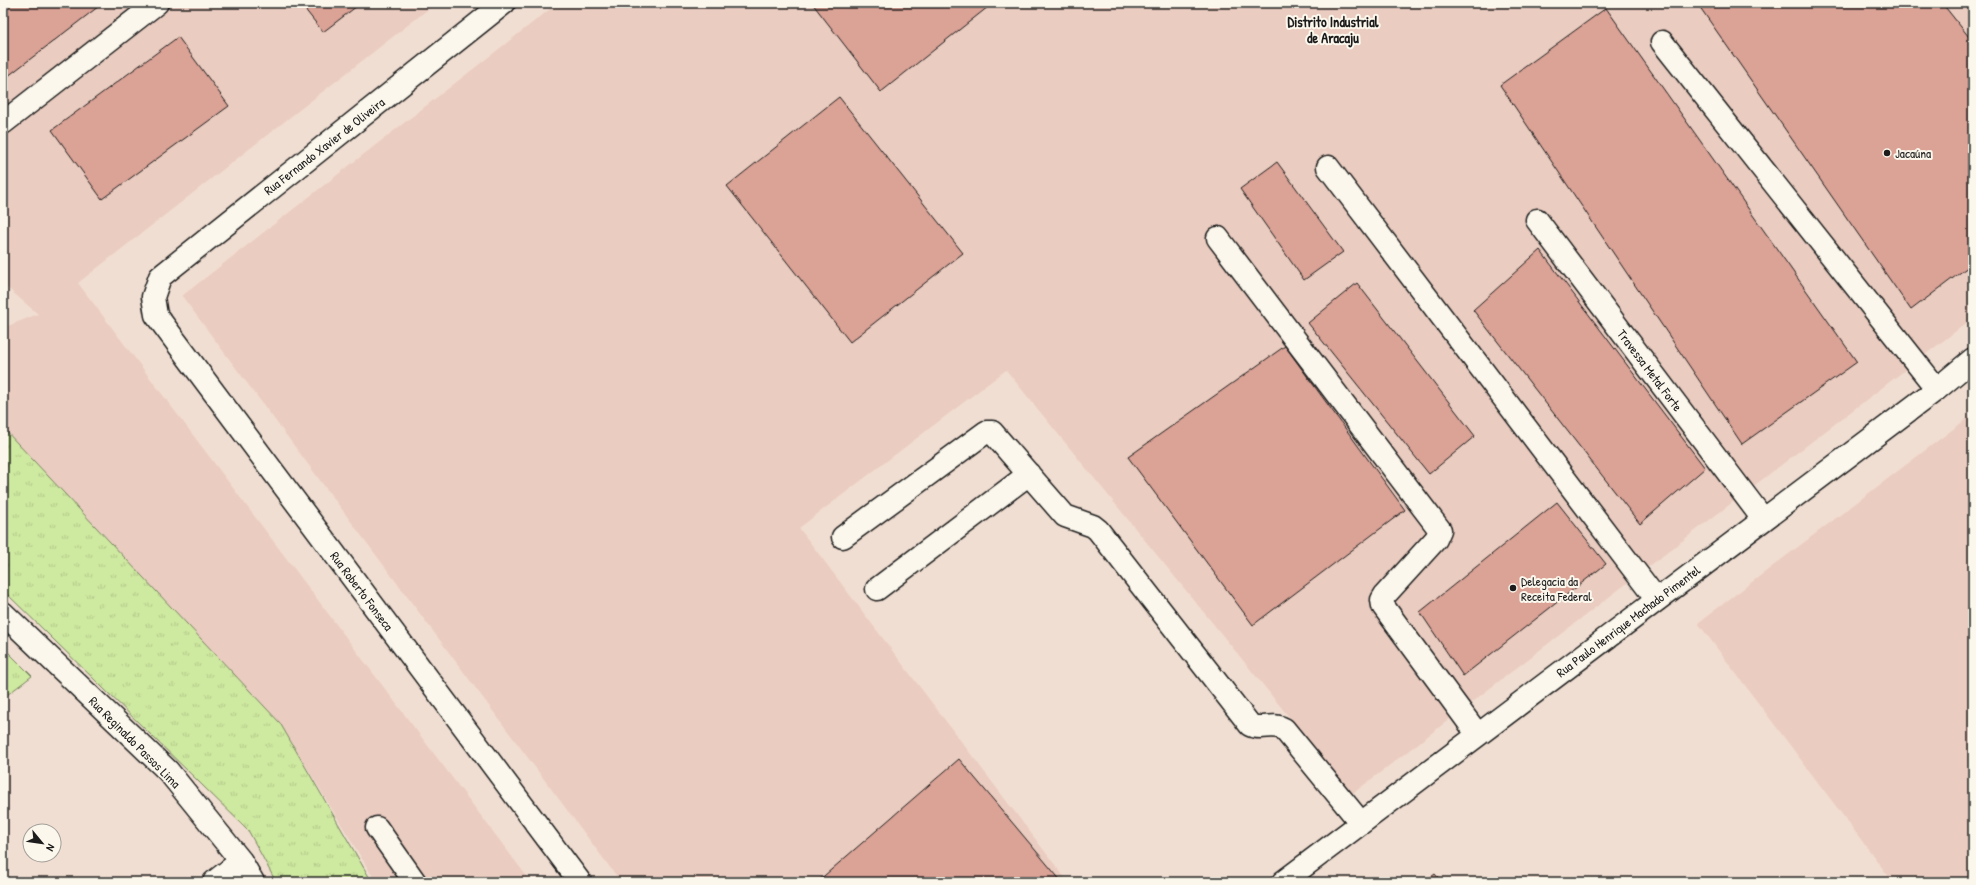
<svg xmlns="http://www.w3.org/2000/svg" width="1976" height="885" font-family="'Patrick Hand',sans-serif">
  <defs>
    <pattern id="grass-tufts" width="24" height="20" patternUnits="userSpaceOnUse"><rect width="24" height="20" fill="#cee9a0"/><path d="M3 7l-1-3M5 7V3M7 7l1-3M15 17l-1-3M17 17v-4M19 17l1-3" fill="none" stroke="#b0c789"/></pattern>
  </defs>
  <rect width="100%" height="100%" fill="#f1ded2"/>
  <filter id="ink" filterUnits="userSpaceOnUse"><feTurbulence type="fractalNoise" baseFrequency=".025" numOctaves="2"/><feDisplacementMap in="SourceGraphic" scale="8" xChannelSelector="R" yChannelSelector="G"/><feConvolveMatrix kernelMatrix="1 2 1 2 8 2 1 2 1" color-interpolation-filters="sRGB"/></filter>
  <g filter="url(#ink)">
    <!-- built -->
    <path fill="#eaccc0" d="M3,3H436L78,283L531,882H376L280,723L3,428V328L38,314L3,284Z
      M558,3H1973V318L1352,794L1006,370L799,528L1068,882H621L182,296Z
      M1973,414V882H1893L1698,623Z"/>
    <!-- grass -->
    <path fill="url(#grass-tufts)" stroke="#75825e" d="M3,428L280,723L372,882H276L248,830L3,590Z
      M3,647L32,676L3,698Z"/>
    <!-- building -->
    <path fill="#dba296" stroke="#1c1c1c" d="M3,3H103L3,80Z
      M300,3H361L323,32Z
      M812,3H993L881,92Z
      M1697,3H1942L1973,42V263L1911,310Z
      M1606,8L1857,362L1742,444L1500,85Z
      M178,37L229,106L102,199L52,130Z
      M839,97L963,253L850,342L727,186Z
      M1277,162L1343,252L1304,280L1240,189Z
      M1540,250L1705,468L1640,524L1473,310Z
      M1357,283L1475,436L1429,474L1308,323Z
      M1285,346L1405,510L1253,625L1128,457Z
      M1557,502L1606,564L1463,676L1420,612Z
      M959,759L1062,882H817Z
      M1435,874L1442,882H1424Z"/>
    <g fill="none" stroke-linecap="round" stroke-linejoin="round">
      <defs>
        <path id="minor" d="M504,3L160,277L153,297L156,315L580,882
          M1662,42L1937,389
          M3,123L157,3
          M1328,167L1657,600
          M1537,220L1763,519
          M1218,238L1440,530L1436,539L1385,595L1382,600L1383,606L1478,735
          M843,537L986,432H992L1065,516L1093,526L1098,530L1250,725C1262,731 1272,722 1284,729L1361,823
          M877,589L1029,474
          M3,613L168,771L241,861L253,882
          M377,828L415,882
          M214,882L241,861
          M1283,882L1937,389L1973,359"/>
      </defs>
      <!-- minor casing -->
      <use href="#minor" stroke="#1c1c1c" stroke-width="25"/>
      <!-- minor -->
      <use href="#minor" stroke="#fbf7ec" stroke-width="22"/>
    </g>
  </g>
  <!-- markers -->
  <g fill="#1c1c1c" stroke="#fbf7ec" stroke-width="1.5">
    <circle cx="1887" cy="153" r="4"/>
    <circle cx="1513" cy="588" r="4"/>
  </g>
  <g text-anchor="middle" dominant-baseline="central" stroke-width="4" stroke-linejoin="round" paint-order="stroke">
    <!-- street labels -->
    <g font-size="13" fill="#1c1c1c" stroke="#fbf7ec">
      <text transform="translate(324 146) rotate(-38)">Rua Fernando Xavier de Oliveira</text>
      <text transform="translate(1650 370) rotate(53)">Travessa Metal Forte</text>
      <text transform="translate(362 591) rotate(53)">Rua Roberto Fonseca</text>
      <text transform="translate(1628 621) rotate(-37)">Rua Paulo Henrique Machado Pimentel</text>
      <text transform="translate(135 742) rotate(45)">Rua Reginaldo Passos Lima</text>
    </g>
    <!-- poi labels -->
    <g font-size="13" fill="#1c1c1c" stroke="#fbf7ec" text-anchor="start">
      <text x="1895" y="153">Jacaúna</text>
      <text x="1521" y="581">Delegacia da<tspan x="1521" dy="15">Receita Federal</tspan></text>
    </g>
    <!-- neighbourhood labels -->
    <g font-size="14" font-weight="bold" fill="#1c1c1c" stroke="#fbf7ec">
      <text x="1333" y="21">Distrito Industrial<tspan x="1333" dy="16">de Aracaju</tspan></text>
    </g>
  </g>
  <!-- margin -->
  <rect width="1976" height="885" fill="none" stroke="#fbf7ec" stroke-width="16"/>
  <rect x="8" y="8" width="1960" height="869" fill="none" stroke="#1c1c1c" stroke-width="1.5" filter="url(#ink)"/>
  <!-- north arrow -->
  <g transform="translate(42 843) rotate(119)"><circle r="19" fill="#fbf7ec" stroke="#a29f99"/>
  <path d="M0-3L7 15L0 10L-7 15Z" fill="#1c1c1c"/>
  <text y="-6" font-size="11" font-weight="bold" text-anchor="middle" fill="#1c1c1c">N</text>
  </g>
</svg>
